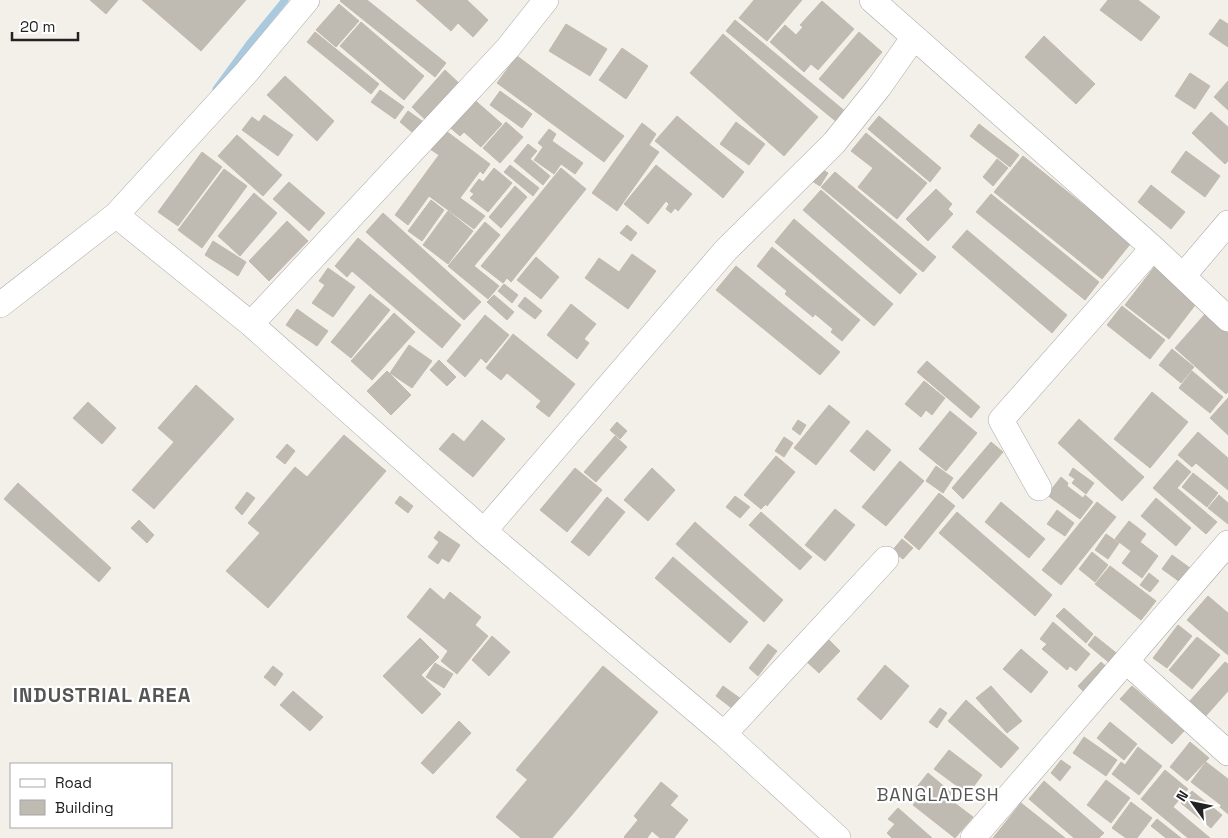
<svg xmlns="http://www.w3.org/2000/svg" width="1228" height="838" font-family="'Space Grotesk',sans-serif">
  <rect width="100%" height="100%" fill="#f2f0e9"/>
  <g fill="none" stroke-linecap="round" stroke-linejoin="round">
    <!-- stream -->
    <path stroke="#a9c9df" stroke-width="7" d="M216,89L249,44L285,0"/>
  </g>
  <!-- building -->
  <path fill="#bfbab2" stroke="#c4baab" d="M90,0H118L106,14Z
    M142,0H246L201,51Z
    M341,0H367L446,63L435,77L340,1Z
    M416,0H467L488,20L473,37L458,23L451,31Z
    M754,0H802L767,41L739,18Z
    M1108,0H1138L1160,17L1141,41L1100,10Z
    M822,1L854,29L818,70L811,64L804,72L770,42L785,25L796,35L803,27L800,25Z
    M339,4L359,21L336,47L316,30Z
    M1220,19L1228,24V47L1209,34Z
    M735,20L846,112L838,123L726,31Z
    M361,22L424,76L404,100L340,46Z
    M566,24L607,49L590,76L549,51Z
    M315,32L379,84L371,94L307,42Z
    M859,32L882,52L843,99L819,79Z
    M723,34L818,117L784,156L690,73Z
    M1044,36L1095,84L1076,104L1025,57Z
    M622,48L648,66L626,99L599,80Z
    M517,56L624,136L604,162L497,83Z
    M445,70L463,87L430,124L412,107Z
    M1190,73L1210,86L1195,109L1175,96Z
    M285,76L334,121L317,141L267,95Z
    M1228,81V110L1214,97Z
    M380,90L404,107L395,119L371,102Z
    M500,91L532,114L522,128L490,105Z
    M470,96L502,124L481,147L464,132L460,136L446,124Z
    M408,111L429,126L419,138L400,122Z
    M1211,112L1228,127V161L1225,164L1192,133Z
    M264,115L293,135L278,156L242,130L252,117L259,122Z
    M677,116L744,172L723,198L655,141Z
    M879,116L941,168L930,182L868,129Z
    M506,122L523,137L500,163L483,148Z
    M736,122L765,144L749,165L720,144Z
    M642,123L656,134L649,145L659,152L617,211L592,193Z
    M979,124L1019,155L1010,167L970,136Z
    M442,128L490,164L483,174L480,171L460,198L485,216L474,229L429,196L408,225L395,215L439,155L427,147Z
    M549,129L556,134L552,141L583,163L575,174L561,164L554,174L534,160L543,147L538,143Z
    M866,133L927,183L897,219L858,187L873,168L851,151Z
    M237,135L282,175L263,196L218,156Z
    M528,144L537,151L530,159L550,176L543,185L514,161Z
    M1186,151L1220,176L1205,197L1171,172Z
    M202,152L222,167L178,226L158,212Z
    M1023,156L1131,243L1102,279L994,192Z
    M997,159L1008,168L993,186L983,177Z
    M510,165L539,188L533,196L504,172Z
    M656,165L692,194L678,211L675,208L671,213L666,209L669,204L666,201L648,224L624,204Z
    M494,168L512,183L488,212L470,198L474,194L470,191L479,179L483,182Z
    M561,168L586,189L511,282L507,278L503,283L481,266Z
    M820,168L828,173L820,186L812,181Z
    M224,169L247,186L202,248L178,230Z
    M835,172L936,257L923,272L821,187Z
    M289,182L325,213L309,231L273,199Z
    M1151,185L1185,212L1171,229L1138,202Z
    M515,186L527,197L501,228L489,217Z
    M936,189L952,204L948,209L953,214L928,241L906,219Z
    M821,190L917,274L900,294L803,210Z
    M254,193L277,213L240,256L218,236Z
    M991,194L1099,282L1085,300L976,212Z
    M431,200L444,210L422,241L408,231Z
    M448,211L473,231L448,264L423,245Z
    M383,213L481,302L464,320L366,232Z
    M794,219L893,304L874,326L775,242Z
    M287,221L308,241L269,281L249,261Z
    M485,222L500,235L474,266L499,286L488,299L448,266Z
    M627,225L637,233L631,241L620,233Z
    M967,230L1067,315L1052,333L952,247Z
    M358,238L461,325L442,348L352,271L347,277L335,266Z
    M213,241L246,262L238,276L205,255Z
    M772,247L860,320L842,341L831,332L833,329L815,314L813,317L785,294L787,291L757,266Z
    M632,254L656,271L628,309L585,278L599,258L619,272Z
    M536,257L559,277L541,299L517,280Z
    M736,266L840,352L820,375L716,290Z
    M1155,266L1199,300L1169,339L1125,305Z
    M328,268L355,287L333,317L312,303L325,285L319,281Z
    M504,284L518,295L512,303L498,291Z
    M370,294L390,310L351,358L331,342Z
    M494,295L514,312L507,320L487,302Z
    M525,297L542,311L535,319L518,306Z
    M571,304L596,324L584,339L589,343L577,359L547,335Z
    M1122,306L1165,340L1150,359L1107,325Z
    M297,309L328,331L317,346L286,325Z
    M394,313L415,332L372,380L351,361Z
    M1206,313L1228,333V392L1226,394L1175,348Z
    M485,315L509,335L486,363L481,358L465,377L447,361Z
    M513,334L575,384L549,417L536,407L541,401L507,373L501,380L486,368Z
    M409,345L432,361L412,388L390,373Z
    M1172,349L1194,367L1181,383L1159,365Z
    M439,360L456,377L447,386L430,370Z
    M927,361L980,407L971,418L917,372Z
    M387,371L411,395L391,415L367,391Z
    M1192,371L1223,397L1210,413L1179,388Z
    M924,381L945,398L932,415L926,410L921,417L905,404Z
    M196,385L234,419L154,509L132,490L174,442L158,428Z
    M1152,392L1188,422L1150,468L1114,439Z
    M1228,398V435L1210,418Z
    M88,402L116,428L102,444L73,418Z
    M829,405L850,422L816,465L794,448Z
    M950,411L977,433L946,471L919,449Z
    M1079,419L1144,477L1122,501L1058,443Z
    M482,420L505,439L473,477L439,449L453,433L464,442Z
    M798,420L806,425L800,435L792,429Z
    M617,422L627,431L620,439L610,430Z
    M867,430L891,450L874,471L850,451Z
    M1198,432L1228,458V490L1196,463L1192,467L1178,455Z
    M344,435L386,471L268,608L226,571L260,533L248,523L295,467L307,477Z
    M615,436L627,447L596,482L584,472Z
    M784,437L793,443L784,457L775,451Z
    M991,442L1003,452L963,499L952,488Z
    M287,444L295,451L285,464L276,457Z
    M776,456L795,472L767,506L766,504L761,509L744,495Z
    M1177,460L1191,472L1177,488L1217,522L1206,534L1153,488Z
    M900,461L924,481L886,526L862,507Z
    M936,466L953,478L943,493L926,481Z
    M575,468L602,490L567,532L540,510Z
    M652,468L675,490L648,521L624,500Z
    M1073,468L1094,483L1086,494L1072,483L1075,479L1069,475Z
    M1193,473L1218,493L1207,507L1182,487Z
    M1061,477L1068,483L1067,486L1083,498L1085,495L1093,502L1080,519L1047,495Z
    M18,483L111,568L99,582L4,499Z
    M247,492L255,498L242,515L235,508Z
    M939,493L955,506L919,550L904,537Z
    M1219,495L1228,503V524L1208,508Z
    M400,496L413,506L408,513L395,503Z
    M735,496L750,507L740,518L726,507Z
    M607,497L625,512L589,556L571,542Z
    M1156,498L1191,528L1176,546L1141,516Z
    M1001,502L1045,539L1029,558L985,522Z
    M1097,502L1116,517L1061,585L1042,570Z
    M835,509L855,525L825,561L805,545Z
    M1057,510L1074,523L1065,536L1047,524Z
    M761,512L812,557L800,570L749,525Z
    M957,512L1052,595L1035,616L939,533Z
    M139,520L154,535L147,543L131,528Z
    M1129,521L1146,534L1140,542L1158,556L1142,578L1122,563L1131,551L1115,539Z
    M695,522L783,600L764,622L676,544Z
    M439,531L460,545L449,562L442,558L438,564L428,557L439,542L434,538Z
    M1106,534L1119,543L1108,559L1095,550Z
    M902,539L913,548L903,559L892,551Z
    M1092,552L1108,565L1095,582L1079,569Z
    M1172,555L1190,568L1180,582L1162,569Z
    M673,557L748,622L730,643L655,578Z
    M1110,566L1156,601L1141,620L1095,584Z
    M1149,573L1159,581L1150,592L1140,585Z
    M430,588L444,600L450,592L481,617L475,625L488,636L457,674L441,661L448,651L407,617Z
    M1208,596L1228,613V655L1187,620Z
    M1064,608L1093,634L1086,643L1056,616Z
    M1053,622L1090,654L1076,671L1070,666L1067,670L1042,649L1047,644L1040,639Z
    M1178,625L1192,636L1167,668L1153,658Z
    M492,636L510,652L489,676L472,660Z
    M1095,636L1120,656L1112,665L1088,645Z
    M1197,637L1220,655L1192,689L1169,670Z
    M420,638L439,657L421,675L441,694L422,714L383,676Z
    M827,638L840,651L819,673L806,661Z
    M768,644L777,651L758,676L749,668Z
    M1021,649L1048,672L1031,693L1003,669Z
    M1101,662L1108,668L1085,693L1078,686Z
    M1225,662L1228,664V691L1204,718L1188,703Z
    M435,663L453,674L444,688L426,677Z
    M885,665L909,686L881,720L857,699Z
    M273,666L283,674L275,686L264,677Z
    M603,666L658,712L571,816L516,770Z
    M723,686L741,699L733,709L716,696Z
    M991,686L1022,721L1007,733L976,698Z
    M1132,686L1184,731L1172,744L1120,699Z
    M293,691L323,717L310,731L280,705Z
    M966,700L1019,748L1001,768L948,721Z
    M940,708L947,713L937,728L929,722Z
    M459,721L471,733L433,774L421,763Z
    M1110,722L1137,744L1124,760L1097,738Z
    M1084,737L1117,760L1106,776L1073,753Z
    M1190,742L1209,758L1187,781L1170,767Z
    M1138,747L1162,766L1139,795L1112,774L1121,762L1125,765Z
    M949,750L982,775L968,794L934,769Z
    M1061,760L1071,767L1060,781L1051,773Z
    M1206,762L1228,779V814L1220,807L1221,805L1191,782Z
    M1165,770L1188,789L1173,807L1210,838H1188L1141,799Z
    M928,773L952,793L948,798L973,817L955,838L913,805L922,793L916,788Z
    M528,779L571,816L552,838H521L496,817Z
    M1106,780L1130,798L1111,823L1087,805Z
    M1044,781L1104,833L1099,838H1074L1029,799Z
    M661,782L678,796L670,805L688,820L674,838H660L652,831L647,838H625L624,837L638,820L634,816Z
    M1192,791L1222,815L1211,828L1181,803Z
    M1131,802L1152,818L1137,838H1126L1112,828Z
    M1021,803L1065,838H993Z
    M898,808L932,838H892L887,833L895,824L888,819Z
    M1157,819L1181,838H1166L1151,826Z"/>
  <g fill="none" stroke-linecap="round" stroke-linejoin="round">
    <defs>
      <path id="minor" d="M872,0L1153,248L1228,319
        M116,215L251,324L484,531L724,734L838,838
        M1183,276L1228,223
        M0,305L116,215L245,74L307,0
        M251,324L508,48L546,0
        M1039,488L1001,420L1153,248
        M484,531L725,251L834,143L879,87L914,37
        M1126,661L1228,753
        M724,734L886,559
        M973,838L1228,543"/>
    </defs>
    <!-- minor casing -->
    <use href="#minor" stroke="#a9a9a9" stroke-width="26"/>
    <!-- minor -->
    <use href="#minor" stroke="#fff" stroke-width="25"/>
  </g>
  <g text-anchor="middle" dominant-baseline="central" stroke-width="4.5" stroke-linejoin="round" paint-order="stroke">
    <!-- quarter labels -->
    <g font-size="18" letter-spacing="1" fill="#555" stroke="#fff">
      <text x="938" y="794">BANGLADESH</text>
    </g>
    <!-- district labels -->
    <g font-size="20" font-weight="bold" letter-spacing="1" fill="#555" stroke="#fff">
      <text x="102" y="695">INDUSTRIAL AREA</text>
    </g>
  </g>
  <!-- legend -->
  <rect x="10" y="763" width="162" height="65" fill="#ffffff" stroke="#a7a7a7"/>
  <rect x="20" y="779" width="25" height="8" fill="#ffffff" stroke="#a7a7a7"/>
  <text x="55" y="788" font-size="15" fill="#222222">Road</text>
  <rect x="20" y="800" width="25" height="15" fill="#bfbab2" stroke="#a7a7a7"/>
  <text x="55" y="813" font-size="15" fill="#222222">Building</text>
  <!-- north arrow -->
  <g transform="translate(1193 803) rotate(303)" stroke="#ffffff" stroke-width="4" paint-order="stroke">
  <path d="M0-4L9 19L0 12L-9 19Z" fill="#222222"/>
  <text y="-8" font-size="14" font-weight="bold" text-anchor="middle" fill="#222222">N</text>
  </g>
  <!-- scale -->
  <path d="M12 32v8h66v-8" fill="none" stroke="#222222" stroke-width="2.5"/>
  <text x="20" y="32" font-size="15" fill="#222222" stroke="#ffffff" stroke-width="4" paint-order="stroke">20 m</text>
</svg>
